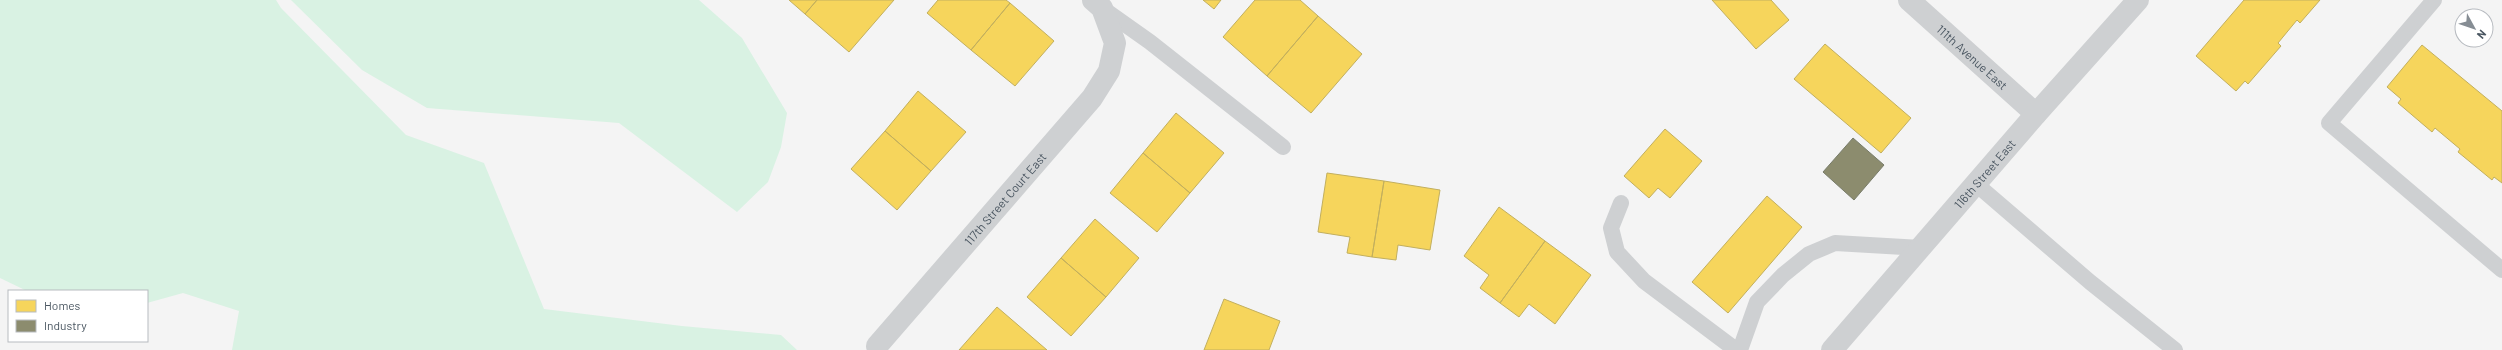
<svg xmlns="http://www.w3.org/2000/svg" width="2502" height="350" font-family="Barlow,sans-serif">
  <rect width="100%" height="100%" fill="#f4f4f4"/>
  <!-- green -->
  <path fill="#d9f2e3" d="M0,0H276L281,8L406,135L484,163L544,309L682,326L781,335L797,350H232L239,311L183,293L147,303V291H27L0,278Z
    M291,0H699L742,38L787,113L781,147L768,182L737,212L619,123L427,108L362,70Z"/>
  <!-- homes -->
  <path fill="#f6d55c" stroke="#c2af5e" d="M789,0H817L805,14Z
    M817,0H894L849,52L805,14Z
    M938,0H1006L1010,3L971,50L927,13Z
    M1203,0H1221L1214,9Z
    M1255,0H1300L1318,16L1267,76L1223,37Z
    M1712,0H1771L1789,20L1756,49Z
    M2244,0H2320L2300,23L2297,20L2278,43L2281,46L2248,84L2245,81L2236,91L2196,56Z
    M1010,3L1054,41L1015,86L971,50Z
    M1318,16L1362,54L1311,113L1267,76Z
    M1825,44L1911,118L1881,153L1794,79Z
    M2422,45L2502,111V183L2494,177L2492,180L2458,152L2460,149L2435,128L2432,132L2398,103L2401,99L2387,87Z
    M918,91L966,132L931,171L885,131Z
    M1176,113L1224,153L1190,193L1143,153Z
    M1665,129L1702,161L1670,198L1658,188L1649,198L1624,176Z
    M885,131L931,171L897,210L851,169Z
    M1143,153L1190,193L1157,232L1110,193Z
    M1327,173L1384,181L1372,257L1347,253L1350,237L1318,232Z
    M1384,181L1440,190L1430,250L1398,245L1396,260L1372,257Z
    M1767,196L1802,227L1728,313L1692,282Z
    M1499,207L1545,241L1500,303L1480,288L1489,275L1464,256Z
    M1095,219L1139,258L1106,297L1061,258Z
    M1545,241L1591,275L1555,324L1529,304L1519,317L1500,303Z
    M1061,258L1106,297L1071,336L1027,297Z
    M1224,299L1280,321L1269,350H1204Z
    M997,307L1047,350H959Z"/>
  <!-- industry -->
  <path fill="#8c8c6e" stroke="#787c6a" d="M1853,138L1884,165L1854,200L1823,172Z"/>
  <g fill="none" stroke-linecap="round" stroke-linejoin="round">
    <!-- service -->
    <path stroke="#ced0d2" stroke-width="16" d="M2434,0L2329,123L2502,270
      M1102,8L1150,42L1283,147
      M1976,184L2090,282L2175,350
      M1621,203L1611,228L1617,252L1644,281L1736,350
      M1740,350L1757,302L1783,275L1809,254L1835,243L1921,248"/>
    <!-- minor -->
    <g stroke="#ced0d2" stroke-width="22">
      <path id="s1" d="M1909,0L2036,114"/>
      <path id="s2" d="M877,346L1092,98L1109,71L1115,43L1102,8L1093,0"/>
      <path id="s3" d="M1832,350L2036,114L2138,0"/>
    </g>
  </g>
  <g text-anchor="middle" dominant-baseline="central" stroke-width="4" stroke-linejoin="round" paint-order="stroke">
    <!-- street labels -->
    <g font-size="12" fill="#4a5661" stroke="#fff">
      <text stroke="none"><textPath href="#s1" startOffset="85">111th Avenue East</textPath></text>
      <text stroke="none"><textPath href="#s3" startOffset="233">116th Street East</textPath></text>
      <text stroke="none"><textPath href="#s2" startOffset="195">117th Street Court East</textPath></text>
    </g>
  </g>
  <!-- legend -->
  <rect x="8" y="290" width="140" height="52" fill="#ffffff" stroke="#b7bbc0"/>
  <rect x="16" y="300" width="20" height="12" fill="#f6d55c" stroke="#b7bbc0"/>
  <text x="44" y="310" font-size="12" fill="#4a5661">Homes</text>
  <rect x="16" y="320" width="20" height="12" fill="#8c8c6e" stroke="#b7bbc0"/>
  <text x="44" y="330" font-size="12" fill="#4a5661">Industry</text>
  <!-- north arrow -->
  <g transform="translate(2474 28) rotate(130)"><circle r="19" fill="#ffffff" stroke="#b7bbc0"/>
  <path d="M0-3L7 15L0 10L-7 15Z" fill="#868d94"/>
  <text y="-6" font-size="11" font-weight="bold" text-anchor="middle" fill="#4a5661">N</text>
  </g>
</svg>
